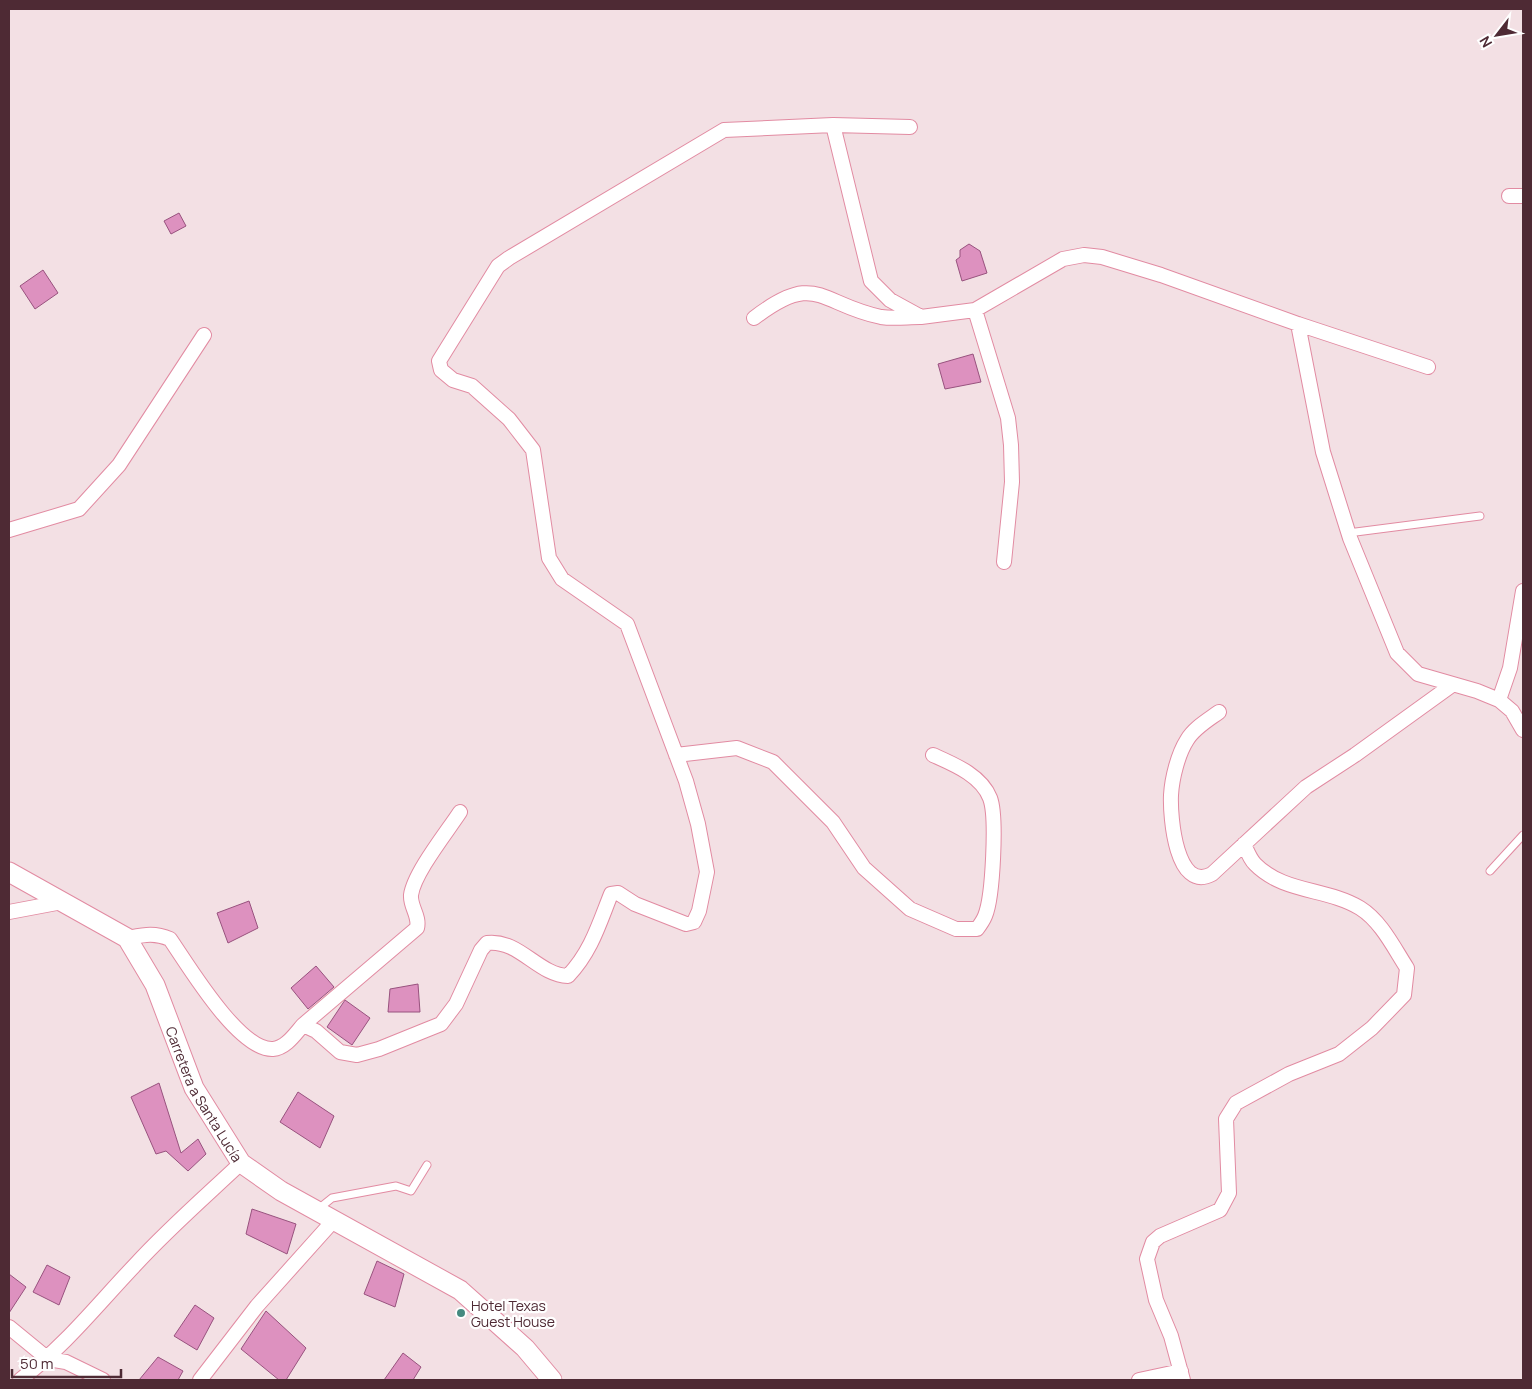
<svg xmlns="http://www.w3.org/2000/svg" width="1532" height="1389" font-family="Manrope,sans-serif">
  <rect width="100%" height="100%" fill="#f3e0e4"/>
  <!-- building -->
  <path fill="#dd91bf" stroke="#98527e" d="M179,213L186,226L171,234L164,221Z
    M969,244L980,251L987,273L962,281L956,260L960,257V250Z
    M43,270L58,293L35,309L20,286Z
    M973,354L981,382L945,389L938,364Z
    M249,901L258,928L228,943L217,913Z
    M316,966L334,987L308,1009L291,988Z
    M418,984L420,1012H388L390,989Z
    M345,1000L370,1018L352,1045L327,1027Z
    M159,1083L181,1153L198,1139L206,1154L188,1171L166,1151L156,1154L131,1097Z
    M298,1092L334,1116L320,1148L280,1122Z
    M252,1209L296,1224L287,1254L246,1234Z
    M377,1261L404,1274L395,1307L364,1294Z
    M47,1265L70,1277L59,1305L33,1292Z
    M9,1274L26,1287L9,1313Z
    M195,1305L214,1318L197,1350L174,1336Z
    M266,1311L306,1348L286,1380H279L241,1349Z
    M403,1353L421,1367L413,1380H384Z
    M158,1357L183,1371L178,1380H139Z"/>
  <g fill="none" stroke-linecap="round" stroke-linejoin="round">
    <defs>
      <path id="service" d="M1348,533L1480,516
        M1490,871L1523,835
        M317,1210L332,1198L396,1186L411,1191L427,1165"/>
      <path id="minor" d="M833,125L871,281L890,300L921,317L975,310L1063,259L1084,255L1102,257L1161,275L1298,324L1428,367
        M1509,196H1523
        M975,310L1008,418L1011,445L1012,482L1004,562
        M754,318C817,270 819,304 881,317C894,319 907,317 920,317
        M1298,324L1323,452L1350,538L1397,653L1418,674L1477,691L1499,700L1512,711L1523,730
        M9,530L79,509L119,465L204,335
        M1499,700L1510,668L1523,591
        M1219,712C1208,720 1194,728 1187,740C1178,754 1172,778 1171,795C1170,817 1176,893 1212,874L1306,787L1355,755L1452,685
        M676,755L737,748L773,762L833,822L864,868L910,909L956,929H977C980,925 983,921 985,916C993,897 997,816 990,798C981,775 953,764 933,755
        M9,912L62,902
        M127,938C143,935 154,932 170,939C188,965 239,1051 273,1049C286,1048 295,1034 303,1025L316,1031L340,1052L357,1055L379,1049L426,1030L441,1024L456,1004L481,950L487,943C519,939 538,975 568,976C591,952 599,924 611,894L618,893L635,904L686,924L694,922L699,911L707,872L698,824L686,781L627,624L562,579L549,558L533,450L509,419L472,386L453,380L441,370L439,361L498,266L509,258L724,130L833,125L910,127
        M303,1025L417,928C420,916 410,907 411,895C414,873 447,832 460,812
        M9,1327L48,1359L66,1362L103,1380
        M20,1380C67,1344 96,1306 136,1264C169,1228 206,1196 241,1163
        M200,1380L257,1306L334,1220
        M1139,1380L1181,1371
        M1183,1380L1171,1336L1156,1300L1147,1259L1153,1242L1160,1236L1220,1210L1229,1193L1226,1119L1236,1103L1289,1074L1339,1054L1372,1028L1404,995L1407,968C1394,948 1381,921 1360,908C1327,888 1283,893 1255,864C1250,859 1247,851 1244,844"/>
      <g id="secondary">
        <path id="s1" d="M9,872L127,938L155,985L194,1088L241,1163L281,1191L460,1290L525,1348L552,1380"/>
      </g>
    </defs>
    <!-- service casing -->
    <use href="#service" stroke="#e28ba2" stroke-width="9"/>
    <!-- minor casing -->
    <use href="#minor" stroke="#e28ba2" stroke-width="16"/>
    <!-- secondary casing -->
    <use href="#secondary" stroke="#e28ba2" stroke-width="21"/>
    <!-- service -->
    <use href="#service" stroke="#fff" stroke-width="7"/>
    <!-- minor -->
    <use href="#minor" stroke="#fff" stroke-width="14"/>
    <!-- secondary -->
    <use href="#secondary" stroke="#fff" stroke-width="19"/>
  </g>
  <!-- markers -->
  <circle fill="#458a80" stroke="#fff" stroke-width="2" cx="461" cy="1313" r="5"/>
  <g text-anchor="middle" dominant-baseline="central" stroke-width="4.5" stroke-linejoin="round" paint-order="stroke">
    <!-- street labels -->
    <g font-size="14" fill="#4e2a34" stroke="#fff">
      <text stroke="none"><textPath href="#s1" startOffset="310">Carretera a Santa Lucía</textPath></text>
    </g>
    <!-- poi labels -->
    <g font-size="14" fill="#4e2a34" stroke="#fff" text-anchor="start">
      <text x="471" y="1305">Hotel Texas<tspan x="471" dy="16">Guest House</tspan></text>
    </g>
  </g>
  <!-- border -->
  <rect width="1532" height="1389" fill="none" stroke="#4e2a34" stroke-width="20"/>
  <!-- north arrow -->
  <g transform="translate(1497 35) rotate(239)" stroke="#ffffff" stroke-width="4" paint-order="stroke">
  <path d="M0-4L9 19L0 12L-9 19Z" fill="#4e2a34"/>
  <text y="-8" font-size="14" font-weight="bold" text-anchor="middle" fill="#4e2a34">N</text>
  </g>
  <!-- scale -->
  <path d="M12 1369v8h109v-8" fill="none" stroke="#4e2a34" stroke-width="2.5"/>
  <text x="20" y="1369" font-size="15" fill="#4e2a34" stroke="#ffffff" stroke-width="4" paint-order="stroke">50 m</text>
</svg>
